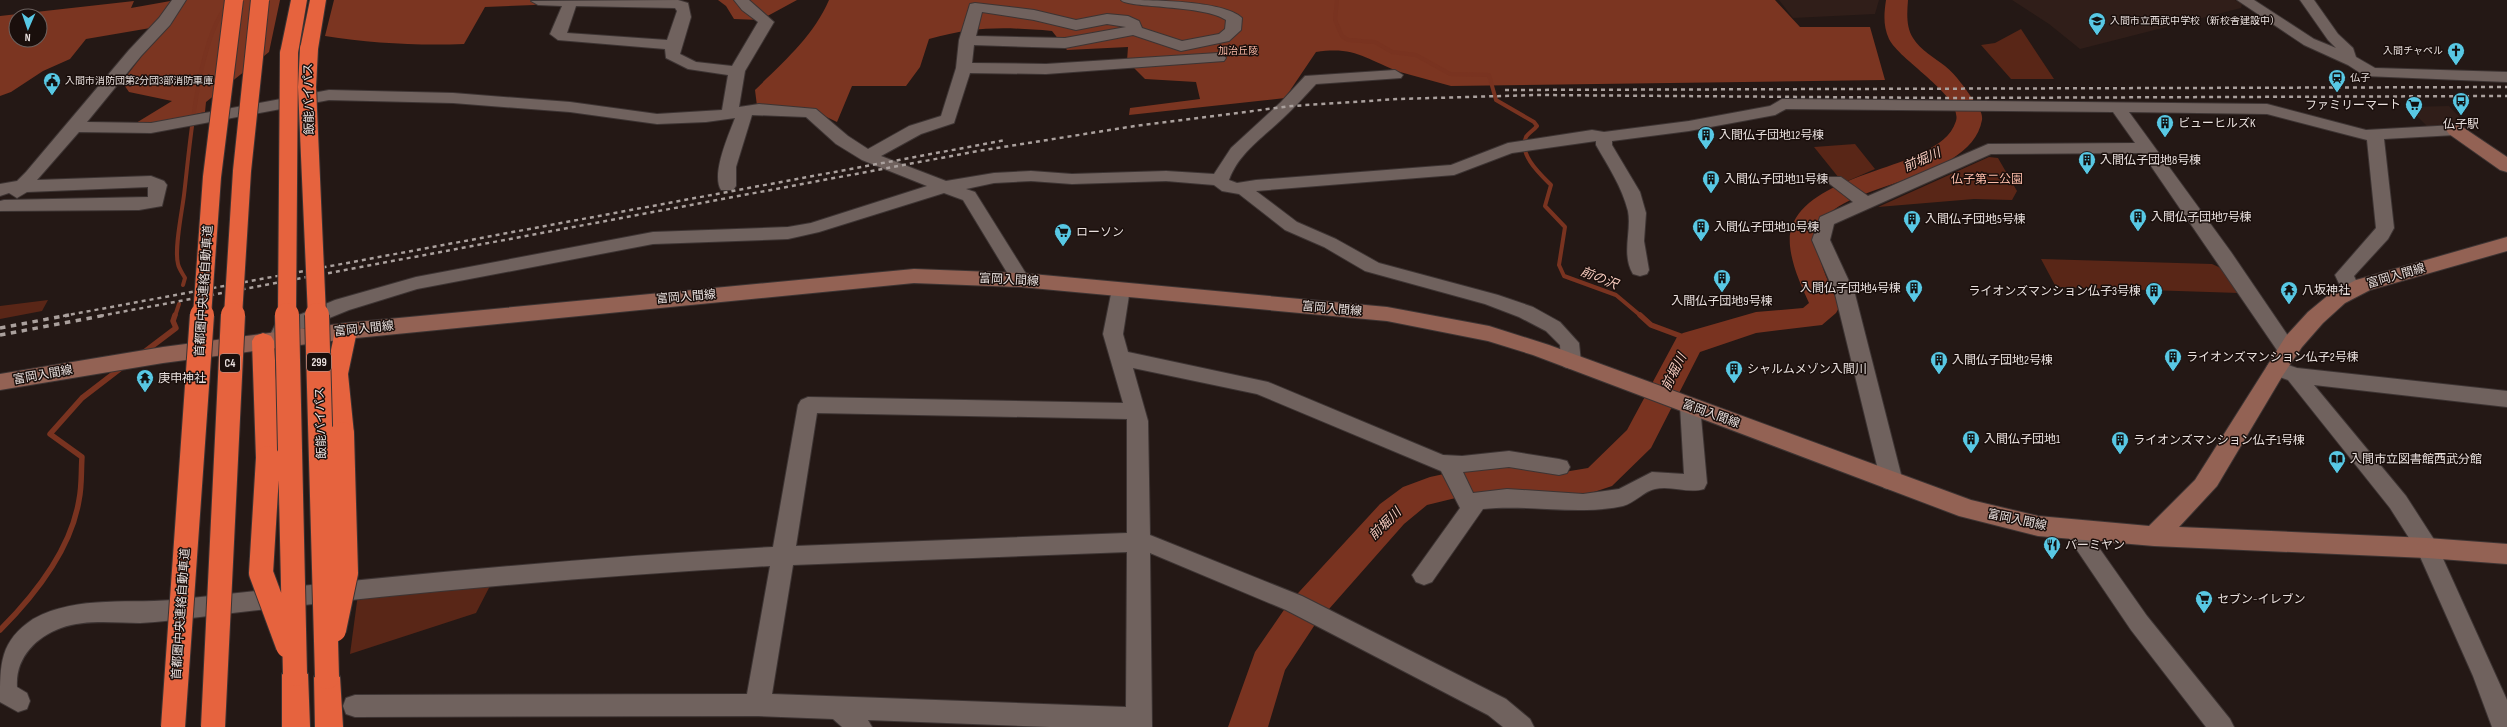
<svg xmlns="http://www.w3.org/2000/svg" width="2507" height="727" font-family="'Sofia Sans Condensed','Noto Sans JP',sans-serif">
  <rect width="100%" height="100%" fill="#241815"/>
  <!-- built -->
  <path fill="#301e19" d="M1779,0H1879L1875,14L1793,18Z
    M2012,0H2235L2242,4L2241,8L2080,49L2049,24Z
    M2449,106L2469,127L2429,128L2408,107Z"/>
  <!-- green -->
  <path fill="#592617" d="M2021,29L2054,79H2011L1981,45L1995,43Z
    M1855,144L1875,169L1843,183L1814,147Z
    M1989,157L1998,158L2017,191L2012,200L1974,199L1878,207Z
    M2041,259L2212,264L2223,269L2239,293L2056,287Z
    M48,300L42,311L0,319V306Z
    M492,582L476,613L350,654L358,594Z"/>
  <!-- forest -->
  <path fill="#7b3521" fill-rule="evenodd" d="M176,0H280L269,52L206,102L205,112L157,123H136L172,101L129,92L122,82L150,45L168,25L86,39L70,59L43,71L11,92L0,96V16L134,1L131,8ZM16,16H40V40H16Z
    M334,0H552L534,5L485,7L464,44C418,46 370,43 325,36Z
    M718,0H797L760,20L734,19L726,6Z
    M829,0H1775L1800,27H1870L1885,80L1451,86C1434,81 1417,77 1400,72C1365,59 1355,46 1316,52L1285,98L1129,115L1130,108L1200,99L1196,82L1145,79L1127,61L1128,47L1067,50L1052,31C1005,27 976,26 929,39L920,67L906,86H852L837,122L816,112L757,106L755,90C783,62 813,37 829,0Z"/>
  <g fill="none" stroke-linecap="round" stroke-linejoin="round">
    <!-- stream-far1 -->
    <path stroke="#793320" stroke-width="4" d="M1337,0L1335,20L1342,36L1348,40L1375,42L1392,52L1416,55L1450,74L1489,75L1496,100L1534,122L1537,126C1534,130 1528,133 1526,137C1518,154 1540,174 1551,185L1545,206L1565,227L1559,265L1564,276L1616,295L1641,316
      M183,285L185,278C183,274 179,269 178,264C174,249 182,212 184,195C190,146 197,40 228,4
      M175,316L179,304"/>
    <!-- stream -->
    <path stroke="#793320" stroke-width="5.5" d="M1640,315L1651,325L1694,341
      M143,353L176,328L173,321L175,315
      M0,630C34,596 71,549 79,500C82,486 81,471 82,457L50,434L82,398L121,368"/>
    <!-- river -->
    <path fill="#793320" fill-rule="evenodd" d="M1886,0H1908C1907,13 1906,27 1913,38C1920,50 1935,58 1945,66C1957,76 1965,88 1974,101C1978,106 1983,113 1982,120C1970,187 1824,181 1818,234C1815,259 1830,285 1840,306L1836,313L1822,325L1756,333L1700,352L1651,448L1612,486L1582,496L1558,499L1513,494H1472L1427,505L1404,524L1314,626L1285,670L1268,727H1228L1255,652L1288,604L1380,504L1403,487L1430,477L1472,468H1513L1558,473L1588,468L1627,430L1677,337L1683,333L1756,312L1803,308L1809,303C1801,285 1792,266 1790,246C1784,186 1885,173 1924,152C1938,144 1951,137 1956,121C1963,96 1900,61 1889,39C1883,26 1884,14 1886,0Z"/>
    <defs>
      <path id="street" d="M172,0H186L170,25L141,56L87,122L151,123L329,90L453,93L570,102L657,114L722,110L728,75L688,69L666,58L665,49L558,40L550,34L562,6L538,5L531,1L678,0L688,3L691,17L680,54L696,62L732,66L758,22L742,10L734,0H749L774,22L745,71L739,107L759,104L816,109L848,136L868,149L909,126L941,116L956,68L959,40L970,4L975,3L1034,10L1076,20L1107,14L1128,16L1139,21L1142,28L1182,41L1219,34L1225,29L1226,20C1206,5 1126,8 1121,0C1148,0 1224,0 1242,18L1241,30L1229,41L1181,51L1133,35L1065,48L974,45L972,63L1046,64L1218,53L1224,55L1226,58L1224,61L1046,74L970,73L954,123L921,134L881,156L946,181L994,173L1031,171L1072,174L1166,171L1214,174L1231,148L1281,102L1305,76L1395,70L1403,75L1401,78L1316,84C1305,96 1294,108 1281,120C1262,138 1238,154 1229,180L1237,183L1256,180L1451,165L1508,143L1592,130L1604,132L1689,121L1770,106L1782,99L2267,104L2366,130L2455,125L2461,126L2463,130L2461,134L2455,135L2384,139L2394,228L2388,239L2354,276L2360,289L2358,294L2351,295L2344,294L2335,275L2376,228L2367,140L2267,114L2129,112L2231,252L2295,346L2298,351L2295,356L2288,358L2281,356L2142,153L1991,154L1834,224L1830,240L1855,294L1903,482L1900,488L1892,490L1884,488L1881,482L1835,294L1812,240L1820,217L1853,202L1826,181L1829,177H1841L1868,196L1988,144L2135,143L2113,112L1786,109L1775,115L1689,131L1612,141V145L1640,192L1646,213L1644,241L1649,270L1647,274L1640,276L1633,274C1621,254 1632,231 1628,211C1622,187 1608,166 1596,145V141L1512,153L1454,175L1256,191L1297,222L1336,239L1379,263L1498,295L1533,307L1560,322L1579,343L1581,362L1578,367L1571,369L1564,367L1561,362L1560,345L1546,331L1519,317L1485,304L1365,271L1324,247L1285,230L1239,194L1222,191L1214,185L1166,181L1072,184L1031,181L994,183L966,189L975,192L1030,280L1028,284L1021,286L1014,284L963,200L944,193L819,232L788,239L653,244L417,289L349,310L290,334L286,342L279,344L272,342L269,337L275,325L335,300L416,277L653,232L788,227L811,223L927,186L862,160L836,144L806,117L752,115L736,167V186L733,190H721C711,174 729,134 735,118L706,122L657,124L570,112L453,103L329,100L151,133L79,132L37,180L151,176L164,181L167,185L162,206L139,210L0,211V201L4,200L148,197V187L27,192L17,198L9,193L0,196V184L17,181L26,172L129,50L159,18ZM576,6L675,8L677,11L667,40L567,33ZM982,12L1034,20L1076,30L1107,24L1126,27L1065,38L976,36Z
        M2237,0H2254L2314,39L2336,48L2328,40L2300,0H2314L2338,34L2353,48L2356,57L2375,68L2507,72V82L2365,76L2348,65L2304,45Z
        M1121,283L1128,284L1130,289L1123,334L1128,352L1268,382L1443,455L1462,456L1509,451L1559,459L1567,461L1570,467L1567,473L1559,475L1509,467L1463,472L1473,493L1507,489L1583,494L1619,489L1652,472L1684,474L1680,406L1683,401L1690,398L1697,401L1700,406L1707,483L1704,489C1688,494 1671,485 1655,489C1644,491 1635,503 1623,506C1576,516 1530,504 1483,509L1432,582L1424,585L1416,582L1412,575L1460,508L1441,471L1257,394L1133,368L1148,421L1150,535L1302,596L1506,699L1530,719L1534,727H1503L1488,715L1286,610L1150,553L1152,727H1050L868,720L872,727H842L833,719L758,716L355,717L346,714L343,706L346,698L355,695L747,694L770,566C579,577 389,594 200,617C180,619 160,622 140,623C115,623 86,619 61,628C36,637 15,658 17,687L27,693L30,701L27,709L18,712L0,702C0,663 0,641 33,619C77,594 134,605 182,599C379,577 576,558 773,547L798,405L801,400L808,397L1123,403L1103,334L1112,289L1114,284ZM817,413L1127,419V533L796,546ZM1127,552L1126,707L772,694L793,565Z
        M2276,361L2297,368L2507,391V407L2314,385L2406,496L2435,541L2507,700V727H2492L2473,676L2418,552L2390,508L2288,380L2269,373L2266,368L2269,363Z
        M2075,522L2083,525L2147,616L2230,719L2234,727H2206L2131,630L2064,531L2067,525Z"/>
      <path id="secondary" d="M2455,124L2461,126L2507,157V172L2500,170L2449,134L2446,130L2449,126Z
        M2507,237V251L2370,290L2345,303L2323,323L2302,347L2283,375L2217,486L2179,527L2427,538L2507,544V564L2427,558L2154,546L2038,536L1959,516L1533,355L1488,341L1387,321L1021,287L914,283L346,339L163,363L0,390V374L163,347L346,323L914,269L1021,273L1387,307L1489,326L1549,345L1971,500L2038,516L2149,526L2195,480L2286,336L2308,312L2331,293L2356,280Z"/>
      <path id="highway" d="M291,0H307L298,53L295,57H283L280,53Z
        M310,0H326L318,49L315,53H303L300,49Z
        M346,323L354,326L357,331L348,374L354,434L350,440L342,443L334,440L330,434L326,374L335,331L338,326Z
        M263,333L271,336L274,341L280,458L276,464L268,467L260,464L256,458L252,341L255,336Z
        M295,662L304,666L308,674L310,727H282V674L286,666Z
        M327,665L337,669L340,677L343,727H315L314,677L317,669Z"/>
    </defs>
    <!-- street casing -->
    <use href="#street" stroke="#3d3433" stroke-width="2"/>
    <!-- secondary casing -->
    <use href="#secondary" stroke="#3d3433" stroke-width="2"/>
    <!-- highway casing -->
    <use href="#highway" stroke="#3d3433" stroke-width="2"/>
    <!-- street -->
    <use href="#street" fill="#70625e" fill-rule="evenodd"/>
    <!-- secondary -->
    <use href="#secondary" fill="#936254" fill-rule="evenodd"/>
    <!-- highway -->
    <use href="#highway" fill="#e6633e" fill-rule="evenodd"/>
    <!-- rail-far1 -->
    <path stroke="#aaa09d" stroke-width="2.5" stroke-dasharray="4 4" stroke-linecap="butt" d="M1505,90L2507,87
      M63,316L1006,140
      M100,316L978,151L1135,126L1292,106L1398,99L1536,95L1952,98L2507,96"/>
    <!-- rail -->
    <path stroke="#aaa09d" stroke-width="3.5" stroke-dasharray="5.5 5.5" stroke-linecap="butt" d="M0,328L69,315
      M0,335L106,315"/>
    <defs>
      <path id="highway-bridge-far1" d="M309,49L307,87L317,316
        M202,316L212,177L234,0
        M233,316L242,171L260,0
        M287,316L289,53"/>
      <path id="highway-bridge" d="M287,315L295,674
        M317,315L327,677
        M268,458L261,573L288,646
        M334,630L346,573L342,434
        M173,727L202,315
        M213,727L233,315"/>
    </defs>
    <!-- highway-bridge-far1 casing -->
    <use href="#highway-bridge-far1" stroke="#3d3433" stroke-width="20" stroke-linecap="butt"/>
    <!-- highway-bridge casing -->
    <use href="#highway-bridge" stroke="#3d3433" stroke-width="26" stroke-linecap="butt"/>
    <!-- highway-bridge-far1 -->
    <use href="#highway-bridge-far1" stroke="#e6633e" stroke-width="18"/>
    <!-- highway-bridge -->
    <use href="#highway-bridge" stroke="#e6633e" stroke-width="24"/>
  </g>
  <!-- icons -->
  <defs>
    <symbol id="school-pin" viewBox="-11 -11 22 30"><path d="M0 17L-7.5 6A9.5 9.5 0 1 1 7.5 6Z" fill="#58c8e4" stroke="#1a0f0c"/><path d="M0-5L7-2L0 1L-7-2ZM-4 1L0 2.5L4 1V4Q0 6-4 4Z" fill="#111"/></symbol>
    <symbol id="church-pin" viewBox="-11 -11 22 30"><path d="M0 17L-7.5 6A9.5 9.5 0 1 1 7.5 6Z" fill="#58c8e4" stroke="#1a0f0c"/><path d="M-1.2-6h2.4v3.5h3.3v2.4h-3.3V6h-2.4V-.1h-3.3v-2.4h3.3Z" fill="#111"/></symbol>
    <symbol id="station-pin" viewBox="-11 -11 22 30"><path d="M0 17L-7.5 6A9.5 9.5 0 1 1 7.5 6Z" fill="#58c8e4" stroke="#1a0f0c"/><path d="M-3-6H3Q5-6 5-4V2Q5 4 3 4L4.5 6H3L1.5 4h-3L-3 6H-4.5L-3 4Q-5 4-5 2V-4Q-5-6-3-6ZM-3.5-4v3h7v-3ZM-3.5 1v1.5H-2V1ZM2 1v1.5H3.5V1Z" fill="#111"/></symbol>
    <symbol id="civic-pin" viewBox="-11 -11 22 30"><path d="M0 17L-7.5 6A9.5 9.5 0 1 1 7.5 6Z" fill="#58c8e4" stroke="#1a0f0c"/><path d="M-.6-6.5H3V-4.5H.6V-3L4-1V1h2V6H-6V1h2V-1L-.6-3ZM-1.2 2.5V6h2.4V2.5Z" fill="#111"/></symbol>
    <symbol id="bus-pin" viewBox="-11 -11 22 30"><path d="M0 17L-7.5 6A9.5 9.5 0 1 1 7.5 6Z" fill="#58c8e4" stroke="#1a0f0c"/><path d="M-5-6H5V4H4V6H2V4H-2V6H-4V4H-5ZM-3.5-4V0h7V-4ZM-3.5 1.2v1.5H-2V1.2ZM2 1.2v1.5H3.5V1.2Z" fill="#111"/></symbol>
    <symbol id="supermarket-pin" viewBox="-11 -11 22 30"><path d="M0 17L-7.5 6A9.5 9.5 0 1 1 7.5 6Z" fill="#58c8e4" stroke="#1a0f0c"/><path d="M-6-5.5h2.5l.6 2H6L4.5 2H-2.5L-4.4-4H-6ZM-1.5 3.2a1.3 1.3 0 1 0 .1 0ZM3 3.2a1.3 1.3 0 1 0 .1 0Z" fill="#111"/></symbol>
    <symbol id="building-pin" viewBox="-11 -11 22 30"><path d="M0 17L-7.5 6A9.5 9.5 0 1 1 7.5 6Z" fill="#58c8e4" stroke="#1a0f0c"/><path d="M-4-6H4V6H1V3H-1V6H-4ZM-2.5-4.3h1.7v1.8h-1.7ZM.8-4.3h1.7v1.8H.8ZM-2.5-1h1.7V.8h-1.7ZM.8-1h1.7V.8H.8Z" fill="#111"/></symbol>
    <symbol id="temple-pin" viewBox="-11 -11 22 30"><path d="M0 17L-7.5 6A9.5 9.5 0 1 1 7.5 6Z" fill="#58c8e4" stroke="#1a0f0c"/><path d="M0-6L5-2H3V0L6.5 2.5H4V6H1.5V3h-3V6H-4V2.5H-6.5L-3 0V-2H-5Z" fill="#111"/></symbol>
    <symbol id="library-pin" viewBox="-11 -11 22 30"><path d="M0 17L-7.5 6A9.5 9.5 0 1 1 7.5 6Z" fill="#58c8e4" stroke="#1a0f0c"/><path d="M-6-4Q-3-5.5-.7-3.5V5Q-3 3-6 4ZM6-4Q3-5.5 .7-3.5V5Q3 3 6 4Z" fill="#111"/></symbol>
    <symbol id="restaurant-pin" viewBox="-11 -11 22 30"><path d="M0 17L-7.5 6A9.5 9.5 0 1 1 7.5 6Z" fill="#58c8e4" stroke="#1a0f0c"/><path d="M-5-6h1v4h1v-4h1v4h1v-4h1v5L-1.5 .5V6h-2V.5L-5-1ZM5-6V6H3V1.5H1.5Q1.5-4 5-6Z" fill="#111"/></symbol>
  </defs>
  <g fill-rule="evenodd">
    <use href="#school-pin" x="2087" y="11" width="20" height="27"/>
    <use href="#church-pin" x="2446" y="41" width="20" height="27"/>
    <use href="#station-pin" x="2327" y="68" width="20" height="27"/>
    <use href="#civic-pin" x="42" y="71" width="20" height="27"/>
    <use href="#bus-pin" x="2451" y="91" width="20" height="27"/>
    <use href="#supermarket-pin" x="2404" y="95" width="20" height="27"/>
    <use href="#building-pin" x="2155" y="113" width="20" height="27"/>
    <use href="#building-pin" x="1696" y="125" width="20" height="27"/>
    <use href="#building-pin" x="2077" y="150" width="20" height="27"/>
    <use href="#building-pin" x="1701" y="169" width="20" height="27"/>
    <use href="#building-pin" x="2128" y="207" width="20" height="27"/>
    <use href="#building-pin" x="1902" y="209" width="20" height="27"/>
    <use href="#building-pin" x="1691" y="217" width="20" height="27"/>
    <use href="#supermarket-pin" x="1053" y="222" width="20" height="27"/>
    <use href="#building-pin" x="1712" y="268" width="20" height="27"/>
    <use href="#building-pin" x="1904" y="278" width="20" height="27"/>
    <use href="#temple-pin" x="2279" y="280" width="20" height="27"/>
    <use href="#building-pin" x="2144" y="281" width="20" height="27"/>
    <use href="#building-pin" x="2163" y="347" width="20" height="27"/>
    <use href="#building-pin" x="1929" y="350" width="20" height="27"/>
    <use href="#building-pin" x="1724" y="359" width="20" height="27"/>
    <use href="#temple-pin" x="135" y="368" width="20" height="27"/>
    <use href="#building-pin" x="1961" y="429" width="20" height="27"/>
    <use href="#building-pin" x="2110" y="430" width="20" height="27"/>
    <use href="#library-pin" x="2327" y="449" width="20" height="27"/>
    <use href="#restaurant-pin" x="2042" y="535" width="20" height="27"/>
    <use href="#supermarket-pin" x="2194" y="589" width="20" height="27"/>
  </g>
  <g text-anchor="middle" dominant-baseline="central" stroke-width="3" stroke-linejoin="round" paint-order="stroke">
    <!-- far-poi labels -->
    <g font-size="10" fill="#e9e0de" stroke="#1a0f0c" text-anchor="start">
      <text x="2110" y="21">入間市立西武中学校（新校舎建設中）</text>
      <text x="2443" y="51" text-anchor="end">入間チャペル</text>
      <text x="2350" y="78">仏子</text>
      <text x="65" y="81">入間市消防団第2分団3部消防車庫</text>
    </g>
    <!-- far-park labels -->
    <g font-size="10" fill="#fabaa7" stroke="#1a0f0c">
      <text x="1238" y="51">加治丘陵</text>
    </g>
    <!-- shield labels -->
    <g fill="#1a0f0c" stroke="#aba19f" stroke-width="1">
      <rect x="307" y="353" width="24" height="18" rx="3"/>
      <rect x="220" y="354" width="20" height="18" rx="3"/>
    </g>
    <g font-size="11" font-weight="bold" fill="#e9e0de">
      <text x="319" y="362">299</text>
      <text x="230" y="363">C4</text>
    </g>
    <!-- street labels -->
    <g font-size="12" fill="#e9e0de" stroke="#1a0f0c">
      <text transform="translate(309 99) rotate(-91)">飯能バイパス</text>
      <text transform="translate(2396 276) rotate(-16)">富岡入間線</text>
      <text transform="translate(1009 280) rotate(3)">富岡入間線</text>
      <text transform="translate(204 291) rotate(-86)">首都圏中央連絡自動車道</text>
      <text transform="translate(686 297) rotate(-5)">富岡入間線</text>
      <text transform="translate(1332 309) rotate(5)">富岡入間線</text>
      <text transform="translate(364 329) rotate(-6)">富岡入間線</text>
      <text transform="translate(43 375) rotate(-10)">富岡入間線</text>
      <text transform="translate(1711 414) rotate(20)">富岡入間線</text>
      <text transform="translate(321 423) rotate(-92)">飯能バイパス</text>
      <text transform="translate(2017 520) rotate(12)">富岡入間線</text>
      <text transform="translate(181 614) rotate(-86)">首都圏中央連絡自動車道</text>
    </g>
    <!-- poi labels -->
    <g font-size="12" fill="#e9e0de" stroke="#1a0f0c" text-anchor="start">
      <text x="2401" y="105" text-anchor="end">ファミリーマート</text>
      <text x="2178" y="123">ビューヒルズK</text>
      <text x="2461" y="124" text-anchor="middle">仏子駅</text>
      <text x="1719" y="135">入間仏子団地12号棟</text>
      <text x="2100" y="160">入間仏子団地8号棟</text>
      <text x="1724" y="179">入間仏子団地11号棟</text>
      <text x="2151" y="217">入間仏子団地7号棟</text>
      <text x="1925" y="219">入間仏子団地5号棟</text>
      <text x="1714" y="227">入間仏子団地10号棟</text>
      <text x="1076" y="232">ローソン</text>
      <text x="1901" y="288" text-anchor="end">入間仏子団地4号棟</text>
      <text x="2302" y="290">八坂神社</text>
      <text x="2141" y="291" text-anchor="end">ライオンズマンション仏子3号棟</text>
      <text x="1722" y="301" text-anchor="middle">入間仏子団地9号棟</text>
      <text x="2186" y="357">ライオンズマンション仏子2号棟</text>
      <text x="1952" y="360">入間仏子団地2号棟</text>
      <text x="1747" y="369">シャルムメゾン入間川</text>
      <text x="158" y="378">庚申神社</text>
      <text x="1984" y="439">入間仏子団地1</text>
      <text x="2133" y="440">ライオンズマンション仏子1号棟</text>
      <text x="2350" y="459">入間市立図書館西武分館</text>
      <text x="2065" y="545">バーミヤン</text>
      <text x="2217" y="599">セブン-イレブン</text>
    </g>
    <!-- park labels -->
    <g font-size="12" fill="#fabaa7" stroke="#1a0f0c">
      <text x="1987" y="179">仏子第二公園</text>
    </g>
    <!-- water labels -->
    <g font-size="13" font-style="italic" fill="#f8ccbf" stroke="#1a0f0c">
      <text transform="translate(1922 160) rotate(-24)">前堀川</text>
      <text transform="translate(1599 278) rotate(22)">前の沢</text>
      <text transform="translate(1674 372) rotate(-63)">前堀川</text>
      <text transform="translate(1385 524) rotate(-45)">前堀川</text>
    </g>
  </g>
  <!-- north arrow -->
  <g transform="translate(28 28) rotate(182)"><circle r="19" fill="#1a0f0c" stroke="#6d6360"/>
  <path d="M0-3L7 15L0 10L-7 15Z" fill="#58c8e4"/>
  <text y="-6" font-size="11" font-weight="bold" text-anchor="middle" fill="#e9e0de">N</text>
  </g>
</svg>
